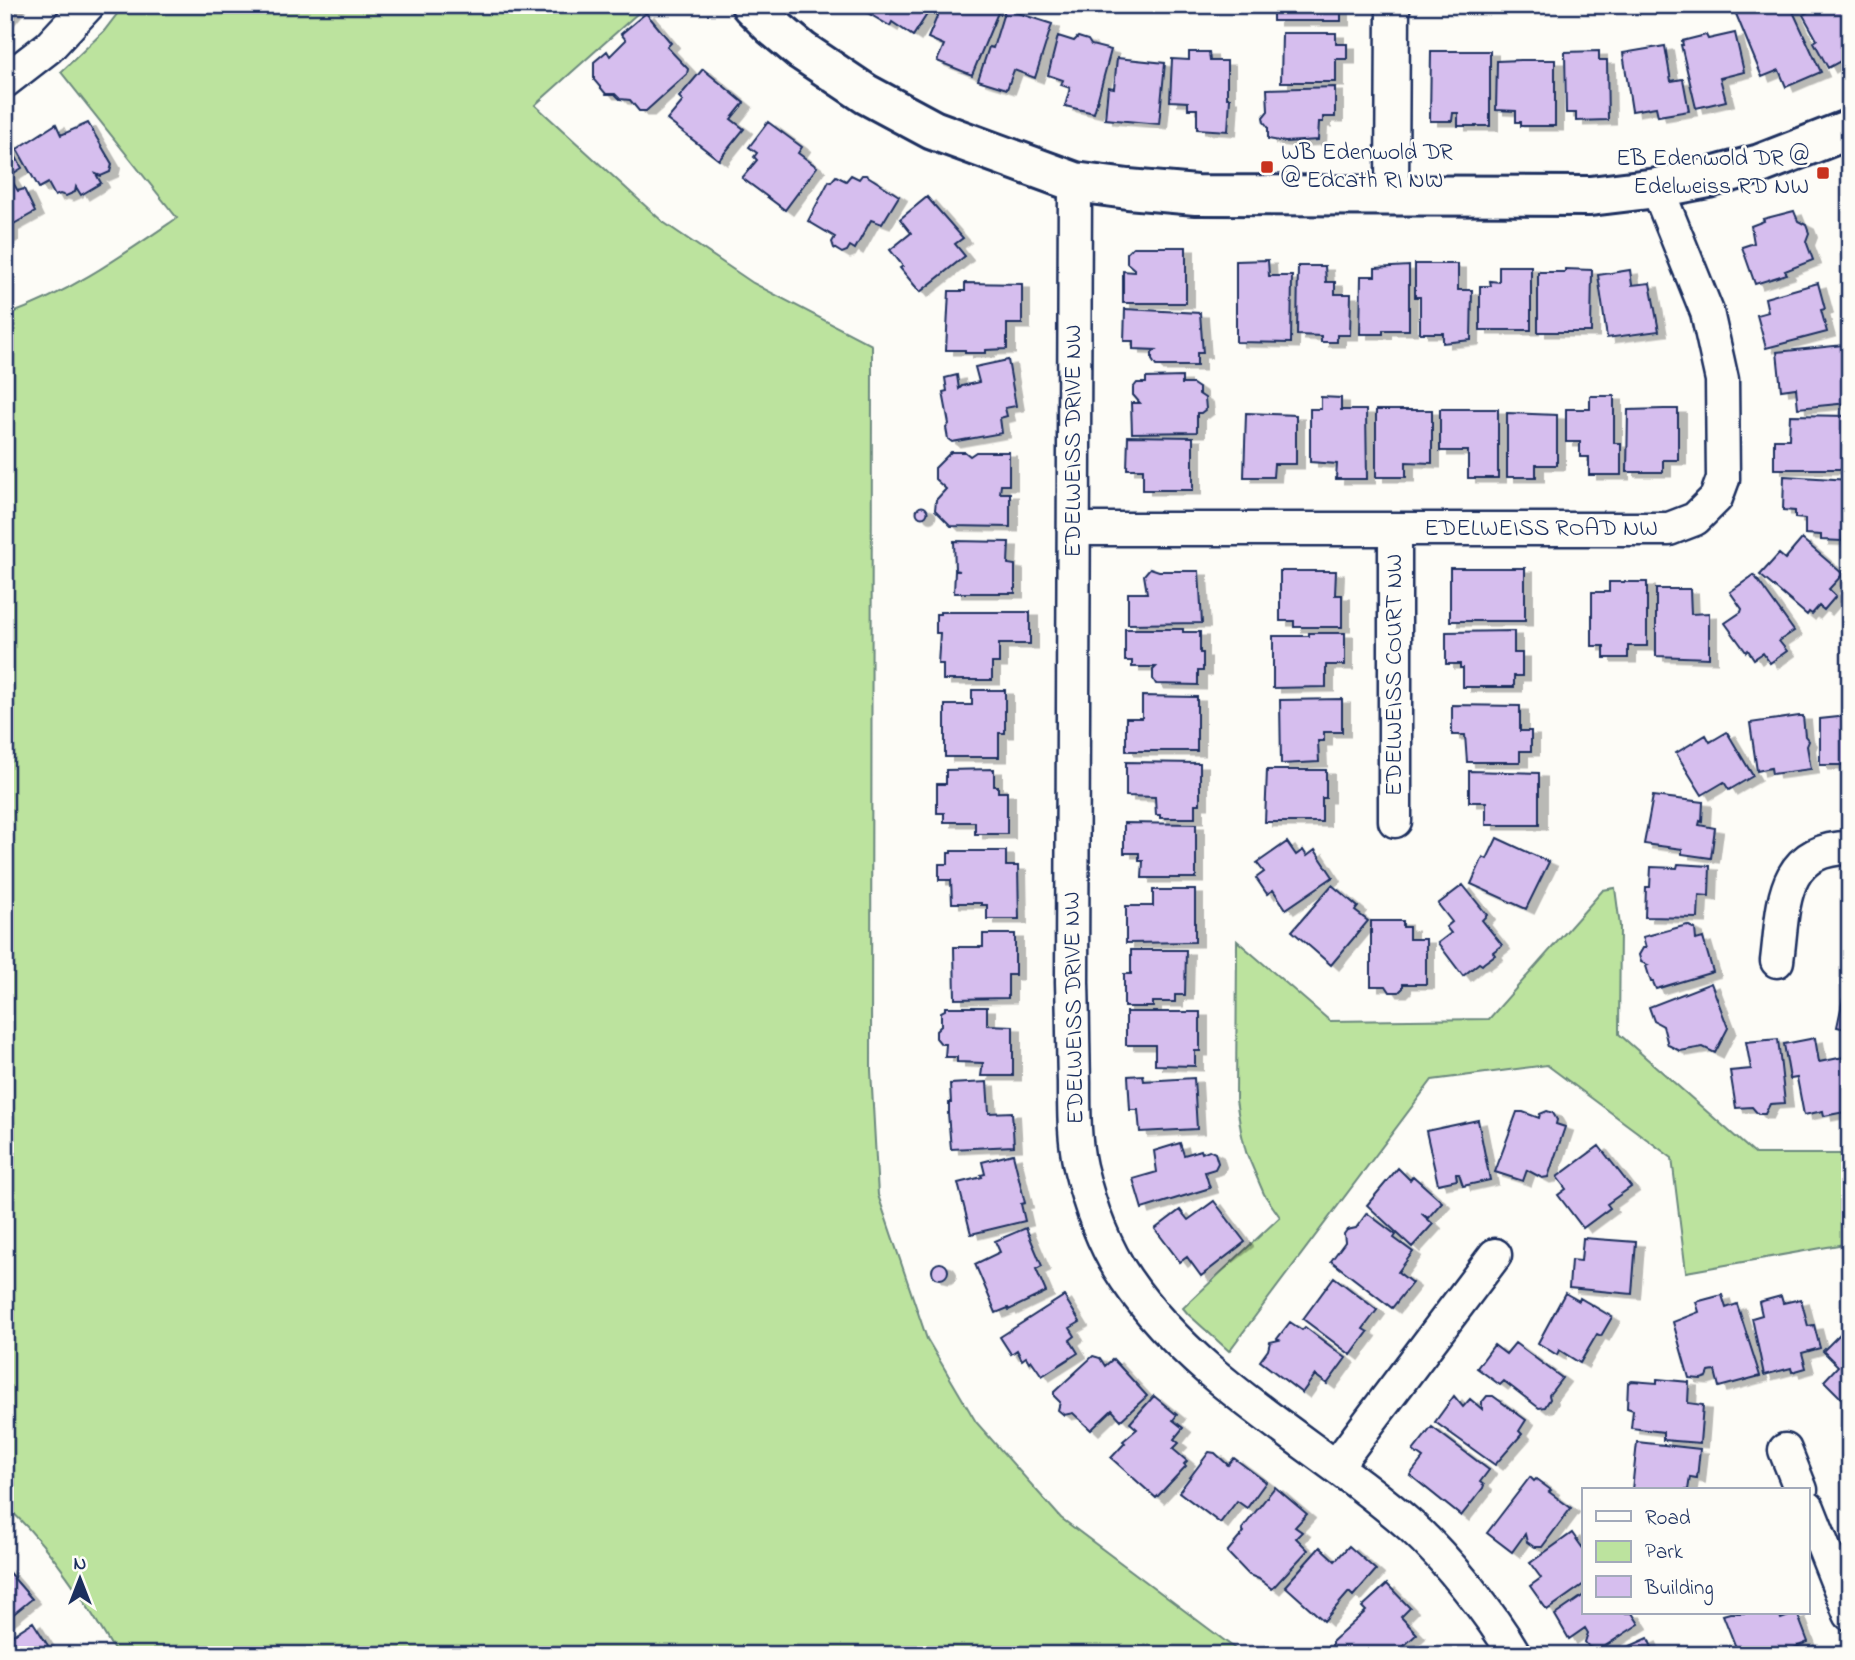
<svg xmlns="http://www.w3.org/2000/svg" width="1855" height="1660" font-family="'Indie Flower',sans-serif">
  <defs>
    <filter id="shadow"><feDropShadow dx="8" dy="4.5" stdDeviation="0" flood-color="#0004"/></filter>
  </defs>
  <rect width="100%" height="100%" fill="#fdfcf7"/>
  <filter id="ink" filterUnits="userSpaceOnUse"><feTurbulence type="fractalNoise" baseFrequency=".0143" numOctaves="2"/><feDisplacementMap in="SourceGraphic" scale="14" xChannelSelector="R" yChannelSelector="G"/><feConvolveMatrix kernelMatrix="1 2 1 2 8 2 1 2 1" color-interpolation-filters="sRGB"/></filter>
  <g filter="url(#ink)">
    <!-- green -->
    <path fill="#bce39e" stroke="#6c897e" stroke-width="2" d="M124,5H647L535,105L663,222L753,283L872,345L871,1070L878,1195L927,1339L976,1422L1061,1518L1233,1647L1240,1655H117C85,1601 52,1548 5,1505V316C68,294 123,255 177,218L61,72L104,31Z
      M1615,888L1620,926L1619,1034L1755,1154H1850V1247L1844,1244L1686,1272L1672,1158L1547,1065L1432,1080L1229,1351L1188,1314L1183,1308L1280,1217L1264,1194L1246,1152L1241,1131L1236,1100L1237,941L1330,1021L1489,1019L1603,890Z"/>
    <!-- building -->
    <path fill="#d6beee" stroke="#1b2f5e" stroke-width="2" filter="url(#shadow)" d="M5,5H18L5,21Z
      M870,5H933L913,36L892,22L890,26L866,12Z
      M942,5H987L999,10L972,75L937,61L944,45L928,38Z
      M1273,5H1341V21H1273Z
      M1759,5H1790L1821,72L1786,87L1779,70L1762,77L1736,14Z
      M1821,5H1850V56L1828,68L1814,42L1817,40L1803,15Z
      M1005,9L1052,24L1035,78L1014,70L1007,89L978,80L989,47L993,48Z
      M646,13L671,43L667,47L688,69L687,74L646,111H639L630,100L620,99L615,94H606L594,80V62L607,51L610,56L626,40L621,34Z
      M1282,33H1336V44H1347V59H1336V82H1281Z
      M1735,33L1744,72L1720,78L1726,101L1696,108L1681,45H1683L1682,41L1706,35L1708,39Z
      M1058,36L1074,41L1078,37L1088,40L1091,45L1111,50L1094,113L1065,106L1070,88L1061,85L1063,80L1048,75Z
      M1665,46L1671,81L1683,79L1689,111L1658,116L1656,107L1632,111L1623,53Z
      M1431,51H1490V126H1458V113H1453L1452,121H1430Z
      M1599,51V60H1607L1608,120L1576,121V113H1566L1565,52Z
      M1189,52H1209L1210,61H1227V98H1230L1228,131L1197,129V109H1188V102L1170,101L1172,59L1189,60Z
      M1117,58L1165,63L1159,124L1105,119L1108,87L1114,88Z
      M1521,60H1555V126H1521V122H1516V111L1496,110L1497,61Z
      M703,69L744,103L731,119L744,129L719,160L667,120L683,101L679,97Z
      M1335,87V117H1323V122H1319L1318,140L1285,142L1268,139V127L1264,122L1263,117L1268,111L1267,89Z
      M768,122L802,147L798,153L817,167L785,210L742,178L757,160L754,157L757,153L749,147Z
      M88,123L112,164L110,172L101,176L96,174L101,183L81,195L76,187L75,192L66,196L60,194L55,196L48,183L39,188L17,149L56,124L61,135Z
      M6,139L22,168L9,176L18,191L24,189L35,212L10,226V236L5,238Z
      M851,175L859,179L862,175H866L899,196L882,224L871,220L855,249L850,246L847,251L842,253L834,248L832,242L835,237L808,221L829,181L831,182L836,176L846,181Z
      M927,197L963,238L955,244L965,256L920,292L900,268L903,266L890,250L911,233L900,219Z
      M1794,211L1798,221L1806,225L1809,233L1806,241L1813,260L1785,271L1787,274L1755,284L1742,247L1754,243L1751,226L1764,221L1763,219Z
      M1133,247H1186V303H1123V271L1134,272V269L1127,263V253Z
      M1268,260L1269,276H1292L1291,343L1236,342V261Z
      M1415,264H1458V290H1472L1471,340L1443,343V333H1420V297H1415Z
      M1298,266H1325L1326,282H1335V294H1351L1350,335H1337V342H1321V336L1297,335Z
      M1409,266V330H1383V334H1360L1361,276H1375V268Z
      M1499,266H1531V330H1480V286H1491L1490,281L1499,282Z
      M1565,269L1592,270L1591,332H1538V272H1565Z
      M1630,270L1632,285L1650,283L1659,331L1607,338L1598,275Z
      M965,283L1022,284V324H1007V349L986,350V353H965V350H946L949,291H965Z
      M1818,283L1825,309L1821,310L1827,332L1766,348L1757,315L1768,312L1765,298Z
      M1125,309L1200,313L1203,353H1197V366H1156L1152,360V353L1156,350L1133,349V341H1124Z
      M1843,345L1848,403L1798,408L1796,388L1781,390L1777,352Z
      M1008,360L1016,406L1005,408L1007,416L1000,418L1002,433L952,442L948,439L946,428L949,424L943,392L947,391L945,378L957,375L959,389L962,386L979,382L975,367Z
      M1182,377V384H1193L1199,388V394L1205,398L1206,409L1201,413H1197V432L1132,433L1131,403H1140L1133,395V388L1137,383H1146V378Z
      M1590,396H1614V443H1621V475H1589V457H1580V442H1566V409H1590Z
      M1321,397L1341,398V410H1366L1367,479H1336L1337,464L1310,462V409H1321Z
      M1440,409H1498V478H1468V451H1440Z
      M1664,409H1678V460H1663V472H1627L1628,410Z
      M1376,410H1432V463L1406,462V477H1376Z
      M1246,413L1296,415V464H1274L1273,477H1244Z
      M1507,413L1557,415V465H1536V477H1507Z
      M1790,415L1850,416V469H1774V439H1789Z
      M1128,436L1193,437V490H1143V469H1127Z
      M951,452H965L970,456L976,452H1009V485H1001L1000,493H1010V527L951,526L935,510L936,500L946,489L935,479V468Z
      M1784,476L1850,480L1849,528H1843L1842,541L1821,540V535L1805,534V519L1795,518V511L1783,510Z
      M916.5 512a5.5 5.5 0 1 1 11 0a5.5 5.5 0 1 1-11 0Z
      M1802,539L1843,574L1829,589L1836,596L1824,610L1819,606L1812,614L1809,612L1807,615L1760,575L1779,554L1785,559Z
      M954,541L1009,542L1008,564L1015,565V593H954L955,571H960L955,570Z
      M1150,568L1159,571H1199L1202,623L1128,624V593H1147L1144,575Z
      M1450,568H1525V621H1450Z
      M1280,571H1336L1335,595H1342V627H1294V621H1280Z
      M1754,575L1794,631L1779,641L1787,651L1770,663L1763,653L1754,659L1748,650L1746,652L1725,623L1741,612L1742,609L1730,592Z
      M1609,582H1647V646H1628V658H1604V646H1592V592H1609Z
      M1656,589H1690L1691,614L1709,613V658L1656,656Z
      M940,612H1030V644H999V663H992V680H943V664H938L940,633H936V614H940Z
      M1125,629H1183V632H1200V653H1203V671H1198V685L1156,684L1153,679V670L1156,667H1132V661H1125Z
      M1514,631V653H1522V676H1514V687H1463V668H1460V664H1446V632Z
      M1309,633H1345V665H1326V687L1273,688V636H1309Z
      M972,690H1005V733H999V757H945V705H972Z
      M1142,696L1197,697V751H1126V718H1142Z
      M1342,699V732H1324V741H1318L1319,762L1281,764L1280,700Z
      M1452,705L1520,706V731H1531V751H1520V762H1467L1465,735H1452Z
      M1799,716H1803L1805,736L1809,741L1807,746L1811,769L1772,774L1771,768L1757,771L1750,723Z
      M1848,716H1850V789H1847V765H1820V719Z
      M1727,732L1753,776L1729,790L1724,782L1702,795L1676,753L1706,735L1710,742Z
      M1126,762L1200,763V804H1195V818H1160V815H1156L1155,797L1126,796Z
      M994,769V786H998V792H1007V834H975V822H944V813H937V784H946V770Z
      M1267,770H1326V798H1322V822H1265Z
      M1469,771L1539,773V825H1486V802H1469Z
      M1653,796L1703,802L1702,822L1700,821L1699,825L1715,828L1711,858L1682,854V849L1644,844Z
      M1124,823L1196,824V878H1142L1143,861H1139V853H1124Z
      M1497,838L1549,862L1526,909L1471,884L1483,857L1487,859Z
      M1287,842L1296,855L1303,850L1307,856L1315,850L1333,877L1286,909L1273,890L1267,894L1256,878L1264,872L1257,863Z
      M951,851H1006V866H1018L1019,919H987V905H981V903H952L951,880H939V864H948V853H951Z
      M1678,864L1710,866L1709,896L1699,895L1698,918L1645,917L1646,887H1650L1651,867L1677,868Z
      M1332,885L1358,907L1355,911L1368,921L1331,965L1292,931Z
      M1463,885L1487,915L1482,920L1502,945L1493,952L1495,955L1484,963L1482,965L1479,963L1463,976L1438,943L1451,933L1446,927L1452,922L1438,904Z
      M1153,890H1195V942L1126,943V906H1153Z
      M1371,921H1403V927H1409V939H1426V984H1403V988L1399,992H1390L1386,986H1371Z
      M1687,925L1695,929L1696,940L1703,938L1713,972L1656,989L1653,982H1651L1646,966L1648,965L1641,962L1639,955L1643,948H1646L1643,937Z
      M983,934H1015V975H1008V998L955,999L954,947H983Z
      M1131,950H1186L1185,995H1175V1002H1153V1007H1124V974H1131Z
      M1711,983L1728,1028L1715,1053L1703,1047L1680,1051L1668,1045L1663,1026L1654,1021L1649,1007Z
      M1843,999L1850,1001V1030L1837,1027Z
      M945,1007H987V1025L1013,1026V1076H981L983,1063L957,1062V1057H945L946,1044H941L936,1038V1031L941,1026V1012L945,1010Z
      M1126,1012H1200V1051H1195V1066L1155,1065V1045H1126Z
      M1815,1038L1819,1062L1844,1057L1850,1084V1111L1824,1116L1823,1111L1804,1115L1797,1078L1790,1079L1784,1044Z
      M1778,1039L1785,1103L1770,1104L1765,1114H1758L1752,1107L1736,1108L1730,1071L1751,1069L1746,1042Z
      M1143,1075L1144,1081L1194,1078L1197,1129L1140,1132L1138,1110H1130L1128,1076Z
      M987,1082L989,1113L1012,1112L1014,1146L951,1149L948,1113H949V1103H951L950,1084Z
      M1547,1111L1553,1113L1557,1120L1556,1124L1565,1127L1548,1177L1542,1178L1527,1170L1523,1181L1495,1172L1517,1112H1523L1539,1118L1540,1114Z
      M1478,1120L1490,1180L1463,1186L1459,1174H1456L1457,1180L1438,1184L1426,1131Z
      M1180,1143L1184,1155L1201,1150L1202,1153L1209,1150L1215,1153L1218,1163L1215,1169L1205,1172L1210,1188L1142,1209L1133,1179L1157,1172L1154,1151Z
      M1599,1146L1631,1187L1607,1204L1610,1208L1583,1228L1558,1195L1566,1189L1557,1177Z
      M1013,1154L1025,1203L1021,1204L1025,1221L971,1234L958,1183L982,1177L981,1175L985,1174L982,1162Z
      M1398,1168L1410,1180L1413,1176L1442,1202L1428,1218L1421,1213L1433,1224L1412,1247L1367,1205Z
      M1214,1201L1245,1242L1201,1276L1187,1257L1180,1262L1155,1229L1180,1210L1188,1220Z
      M1367,1213L1396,1235L1394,1238L1413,1252L1398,1272L1412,1283L1392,1308L1331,1261L1345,1242L1344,1234L1347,1230L1356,1228Z
      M1026,1228L1042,1266L1036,1269L1046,1292L1009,1310L1008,1308L996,1313L975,1264L1000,1252L995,1241Z
      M1583,1238L1636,1242L1632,1294L1569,1288L1571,1260L1581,1261Z
      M932 1271a8 8 0 1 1 16 0a8 8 0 1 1-16 0Z
      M1334,1277L1377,1310L1363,1329L1368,1332L1351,1355L1303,1319Z
      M1565,1293L1579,1301L1580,1298L1612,1317L1601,1336L1597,1334L1580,1363L1559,1350L1557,1355L1538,1343Z
      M1722,1295L1726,1308L1737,1304L1760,1376L1719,1387L1715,1371L1709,1372L1707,1377L1701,1379L1689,1378L1673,1322L1699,1312L1696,1302Z
      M1064,1296L1080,1322L1070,1328L1075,1336L1070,1340L1078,1353L1042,1376L1031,1360L1029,1362L1026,1357L1022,1360L1017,1350L1011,1354L1000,1337Z
      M1781,1296L1783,1303L1801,1299L1808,1326L1814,1325L1820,1348L1802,1353L1806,1368L1792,1372L1791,1368L1764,1375L1752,1318L1762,1315L1759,1302Z
      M1290,1322L1302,1330L1305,1327L1346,1358L1327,1384L1315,1375L1302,1393L1260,1361L1268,1350L1270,1342L1279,1340L1277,1339Z
      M1850,1324V1400L1846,1403L1824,1381L1838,1366L1823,1351Z
      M1515,1343L1562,1378L1549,1395L1550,1399L1545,1407L1539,1408L1504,1381L1500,1385L1477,1368L1494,1345L1506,1354Z
      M1093,1356L1100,1358L1105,1366L1113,1359L1147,1396L1121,1420L1112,1410L1091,1430L1073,1413L1064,1415L1058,1410L1060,1402L1054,1396V1392Z
      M1657,1379L1689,1382L1688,1403L1703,1405L1700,1443L1663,1440V1432L1631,1428L1633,1410L1627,1408L1628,1383L1632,1381L1657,1383Z
      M1154,1396L1177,1415L1173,1420L1183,1428L1174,1439L1179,1443L1173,1449L1187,1461L1184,1464L1186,1466L1156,1498L1111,1458L1125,1443L1123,1441L1137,1429L1130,1423Z
      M1454,1396L1463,1407L1470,1399L1482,1409V1402L1487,1396H1493L1526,1420L1519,1431L1522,1434L1495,1465L1435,1422Z
      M1432,1427L1489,1470L1480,1482L1484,1485L1483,1488L1461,1516L1410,1475L1423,1458L1413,1451Z
      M1637,1442L1700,1449L1697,1478L1690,1477L1688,1490H1632Z
      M1209,1452L1215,1453L1228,1465L1234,1458L1266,1482L1247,1508L1237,1501L1220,1523L1179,1492Z
      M1530,1477L1534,1481L1536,1479L1551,1490L1549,1492L1571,1508L1542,1547H1534L1527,1542L1525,1534L1512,1552L1487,1533Z
      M1275,1487L1307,1514L1295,1527L1302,1532L1296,1538L1308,1550L1272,1589L1259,1579L1249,1575L1227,1552L1244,1532L1242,1529Z
      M1572,1533L1584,1550V1584L1547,1610L1530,1586L1541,1578L1530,1563Z
      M1349,1546L1376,1570L1353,1596L1349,1592L1324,1621L1285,1586L1320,1547L1335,1561Z
      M5,1568L32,1599L5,1621Z
      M1387,1584L1410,1608L1401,1617L1417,1634L1394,1655H1335L1332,1652V1642L1366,1611L1362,1607Z
      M1584,1595V1613H1632L1639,1624L1599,1650L1589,1647L1585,1642L1588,1633L1585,1628L1569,1639L1555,1615Z
      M1730,1613H1779L1781,1619L1797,1613L1808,1642L1777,1655L1776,1652L1769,1655H1739L1723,1615Z
      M33,1622L54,1655H5V1640Z
      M1648,1638L1655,1655H1610Z
      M1814,1646L1817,1655H1790Z"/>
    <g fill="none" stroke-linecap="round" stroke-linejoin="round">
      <defs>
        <path id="minor" d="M5,81L49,47L88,5
          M1075,182L1072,982C1073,1015 1073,1049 1074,1082C1074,1110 1074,1140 1080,1167C1089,1204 1104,1247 1126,1279C1199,1386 1317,1443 1412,1527C1447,1559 1491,1614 1515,1655
          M1392,196L1393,5
          M1075,529H1669L1695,519L1716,498L1723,479L1722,380L1707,312L1657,188
          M1395,529V821
          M1777,961C1784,908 1779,848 1850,848
          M1785,1450L1801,1490
          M1336,1466L1495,1255
          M1808,1508L1850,1614"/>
        <path id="tertiary" d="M751,5L772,26L802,51L866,94L933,130L1075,182L1128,189L1196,195L1590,196L1657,188L1708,178L1760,164L1850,129"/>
      </defs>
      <!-- minor casing -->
      <use href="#minor" stroke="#1b2f5e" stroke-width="37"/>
      <!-- tertiary casing -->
      <use href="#tertiary" stroke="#1b2f5e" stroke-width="44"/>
      <!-- minor -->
      <use href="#minor" stroke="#fdfcf7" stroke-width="32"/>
      <!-- tertiary -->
      <use href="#tertiary" stroke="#fdfcf7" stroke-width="38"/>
    </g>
  </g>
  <!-- markers -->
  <g fill="#c8321e" stroke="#fdfcf7" stroke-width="2.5">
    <rect x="1260" y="160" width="14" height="14" rx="3.5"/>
    <rect x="1816" y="166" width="14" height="14" rx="3.5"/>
  </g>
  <g text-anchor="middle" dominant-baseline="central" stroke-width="5" stroke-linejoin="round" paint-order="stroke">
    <!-- poi labels -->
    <g font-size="24" fill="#1b2f5e" stroke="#fdfcf7" text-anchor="start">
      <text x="1281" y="153">WB Edenwold DR<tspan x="1281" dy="28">@ Edcath RI NW</tspan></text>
      <text x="1809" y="159" text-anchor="end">EB Edenwold DR @<tspan x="1809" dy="28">Edelweiss RD NW</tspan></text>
    </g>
    <!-- street labels -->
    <g font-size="24" fill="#1b2f5e" stroke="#fdfcf7">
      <text transform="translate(1074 441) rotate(-90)">EDELWEISS DRIVE NW</text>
      <text x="1541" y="529">EDELWEISS ROAD NW</text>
      <text transform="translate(1395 675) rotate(-90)">EDELWEISS COURT NW</text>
      <text transform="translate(1075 1008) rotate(-91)">EDELWEISS DRIVE NW</text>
    </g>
  </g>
  <!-- margin -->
  <rect width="1855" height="1660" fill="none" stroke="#fdfcf7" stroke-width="28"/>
  <rect x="14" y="14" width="1827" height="1632" fill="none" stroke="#1b2f5e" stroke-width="2.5" filter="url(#ink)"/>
  <!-- legend -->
  <rect x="1582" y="1488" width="228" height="126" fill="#fdfcf7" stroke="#a3aaba" stroke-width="2"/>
  <rect x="1596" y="1511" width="35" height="10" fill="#fdfcf7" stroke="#a3aaba" stroke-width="2"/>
  <text x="1645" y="1524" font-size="21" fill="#1b2f5e">Road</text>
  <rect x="1596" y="1541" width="35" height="21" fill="#bce39e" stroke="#a3aaba" stroke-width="2"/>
  <text x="1645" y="1558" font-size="21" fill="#1b2f5e">Park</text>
  <rect x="1596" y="1576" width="35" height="21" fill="#d6beee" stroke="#a3aaba" stroke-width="2"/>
  <text x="1645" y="1594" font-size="21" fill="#1b2f5e">Building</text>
  <!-- north arrow -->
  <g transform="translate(80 1579)" stroke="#fdfcf7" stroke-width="5" paint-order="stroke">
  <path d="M0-5L12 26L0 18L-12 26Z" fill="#1b2f5e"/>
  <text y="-10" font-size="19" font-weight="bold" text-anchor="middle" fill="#1b2f5e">N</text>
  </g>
</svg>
